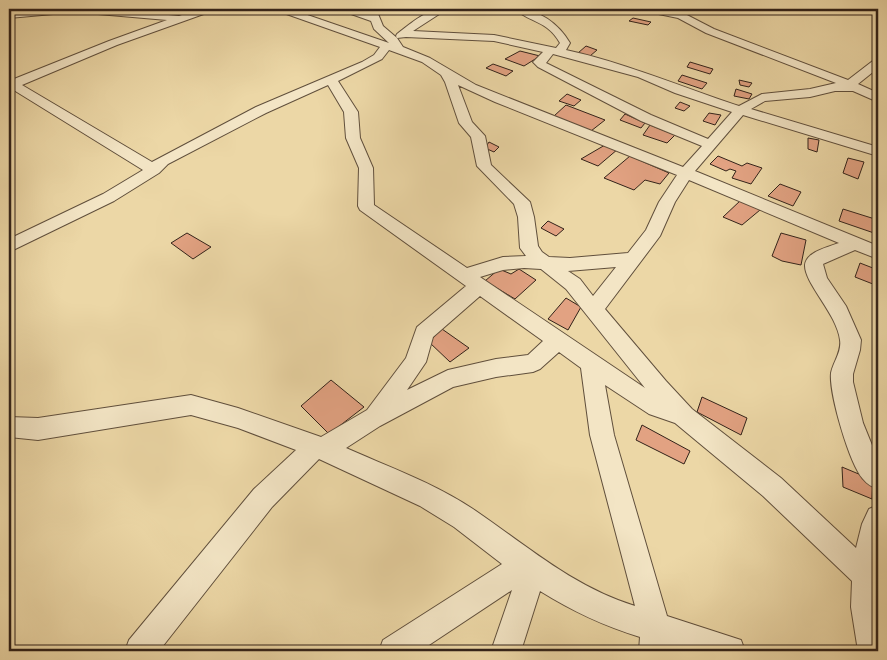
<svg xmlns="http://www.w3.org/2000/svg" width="887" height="660" font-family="Cardo,serif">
  <rect width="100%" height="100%" fill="#ecd7a6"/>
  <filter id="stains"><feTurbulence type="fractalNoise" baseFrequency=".004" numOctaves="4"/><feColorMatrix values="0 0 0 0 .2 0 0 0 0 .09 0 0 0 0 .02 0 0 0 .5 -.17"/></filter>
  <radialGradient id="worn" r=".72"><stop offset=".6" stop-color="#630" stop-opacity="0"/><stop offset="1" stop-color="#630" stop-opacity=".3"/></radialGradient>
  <!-- building -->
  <path fill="#e2a282" stroke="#322219" d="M633,18L651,22L648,25L629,21Z
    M586,46L597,50L590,56L578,53Z
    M520,51L540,56L524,66L505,59Z
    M690,62L713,69L710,74L687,67Z
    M493,64L513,71L506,76L486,68Z
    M682,75L707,83L702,89L678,81Z
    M739,80L752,83L749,87L740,85Z
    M736,89L752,94L749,99L734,96Z
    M567,94L581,100L574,106L559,101Z
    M680,102L690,106L684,111L675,108Z
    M566,105L605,120L591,131L554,116Z
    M709,113L721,115L715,125L703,121Z
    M625,114L645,123L641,128L620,120Z
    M650,125L675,135L667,143L643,135Z
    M808,138L819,140L817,152L808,149Z
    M489,142L499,147L494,152L485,148Z
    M605,145L618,149L598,166L581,159Z
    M630,156L669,173L660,184L645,180L634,190L604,178Z
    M718,156L742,166L747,163L762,168L751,184L732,178L736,171L730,169L726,171L710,164Z
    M848,158L864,162L858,179L843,173Z
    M780,184L801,192L793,206L768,196Z
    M741,200L760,210L742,225L723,217Z
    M843,209L878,220L874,233L839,221Z
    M548,221L564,229L556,236L541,228Z
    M187,233L211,247L193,259L171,243Z
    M781,233L806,240L801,265L782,261L772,256Z
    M860,263L878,270V286L855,277Z
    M499,269L511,274L519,269L536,280L515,299L485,281Z
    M566,298L581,307L568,330L548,319Z
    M442,329L469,348L450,362L429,342Z
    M331,380L364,407L329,434L301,406Z
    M702,397L747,418L741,435L697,412Z
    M642,425L690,451L684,464L636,440Z
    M842,467L873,480L872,499L843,487Z"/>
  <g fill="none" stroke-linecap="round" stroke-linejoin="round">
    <defs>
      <path id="minor" d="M45,9H106L179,16L200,9H214L212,11L117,45L22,85L152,162L256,107L362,62L374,55L380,47L278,11L276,9H290L389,43L374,29L371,21L337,9H351L368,14L366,9H376L383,26L397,38L396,36L397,34C413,22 426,9 447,9L413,31L494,35L556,48L560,43C547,20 530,23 515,9C538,8 559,24 570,43L566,50C626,63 681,87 739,106L762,94L810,89L836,83L706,33L678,18L644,11L642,9H660L685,14L714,29L848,80L874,60L878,59V68L858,84L878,93V102L853,91H835L810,97L765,101L751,109L878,147V156L743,115L695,171L878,246V259L855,250L823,264L827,278L846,306L861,340L860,350L853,374V382L863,423L878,460V489C872,487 867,484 863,479C849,463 829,393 831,373C833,362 842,352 840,340C837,314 804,283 805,265C806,252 828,247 839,243L689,180L675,202L660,236L605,309L666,381L692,409L781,478L856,548L862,524L869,509L878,505V651H858L851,607L852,581L763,496L675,423L649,414L605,385L614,435L667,616L741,640L745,651H684L669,646V651H639L640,637C604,626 572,611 540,591L521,651H491L512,590L420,651H379L383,640L502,564L454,527L420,506L319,459L272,507L159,651H125L129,640L254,489L296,450L238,428L191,415L38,440L9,437V417L38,418L191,395L238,408L321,437L367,410L406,358L417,327L466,286L360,210L358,206L359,168L346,138L344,112L328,85L266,113L168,164L159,173L114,201L9,252V239L103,194L143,170L12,89L9,90V81L109,41L167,20L75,12L9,18V12ZM406,37L494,41L543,52L533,62L538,67L641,121L702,146L683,167L476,85L430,58L403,47L397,38ZM389,50L422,62L441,75L445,82L459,123L471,137L477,166L514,204L518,217L520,248L526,256L503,257L467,268L374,205L373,168L360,138L358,112L338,81L382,59ZM553,54L638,77L675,93L732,112L708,139L651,115L546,63ZM458,85L495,102L677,175L659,202L646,230L628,253L570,258L549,257L542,252L538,246L534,217L530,202L491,165L485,136L472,122ZM616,267L593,296L580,279L568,271ZM524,268L541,269L566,289L645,388L480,277L503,270ZM480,296L543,341L528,355L496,359L448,370L407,390L426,362L433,337ZM559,352L581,368L590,435L635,606C573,587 526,545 473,509C434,483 389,467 346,448L380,426L453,387L496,377L533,372L540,369Z
        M867,9H878V14Z"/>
    </defs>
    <!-- minor casing -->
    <use href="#minor" stroke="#604f3c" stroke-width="2"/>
    <!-- minor -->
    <use href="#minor" fill="#f3e5c5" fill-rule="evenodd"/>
  </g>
  <!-- margin -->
  <rect width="887" height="660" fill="none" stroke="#ecd7a6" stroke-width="30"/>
  <rect x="10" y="10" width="867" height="640" fill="none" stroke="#322219" stroke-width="2.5"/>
  <rect x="15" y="15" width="857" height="630" fill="none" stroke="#322219"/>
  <rect width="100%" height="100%" filter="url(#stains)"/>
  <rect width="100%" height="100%" fill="url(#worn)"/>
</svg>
